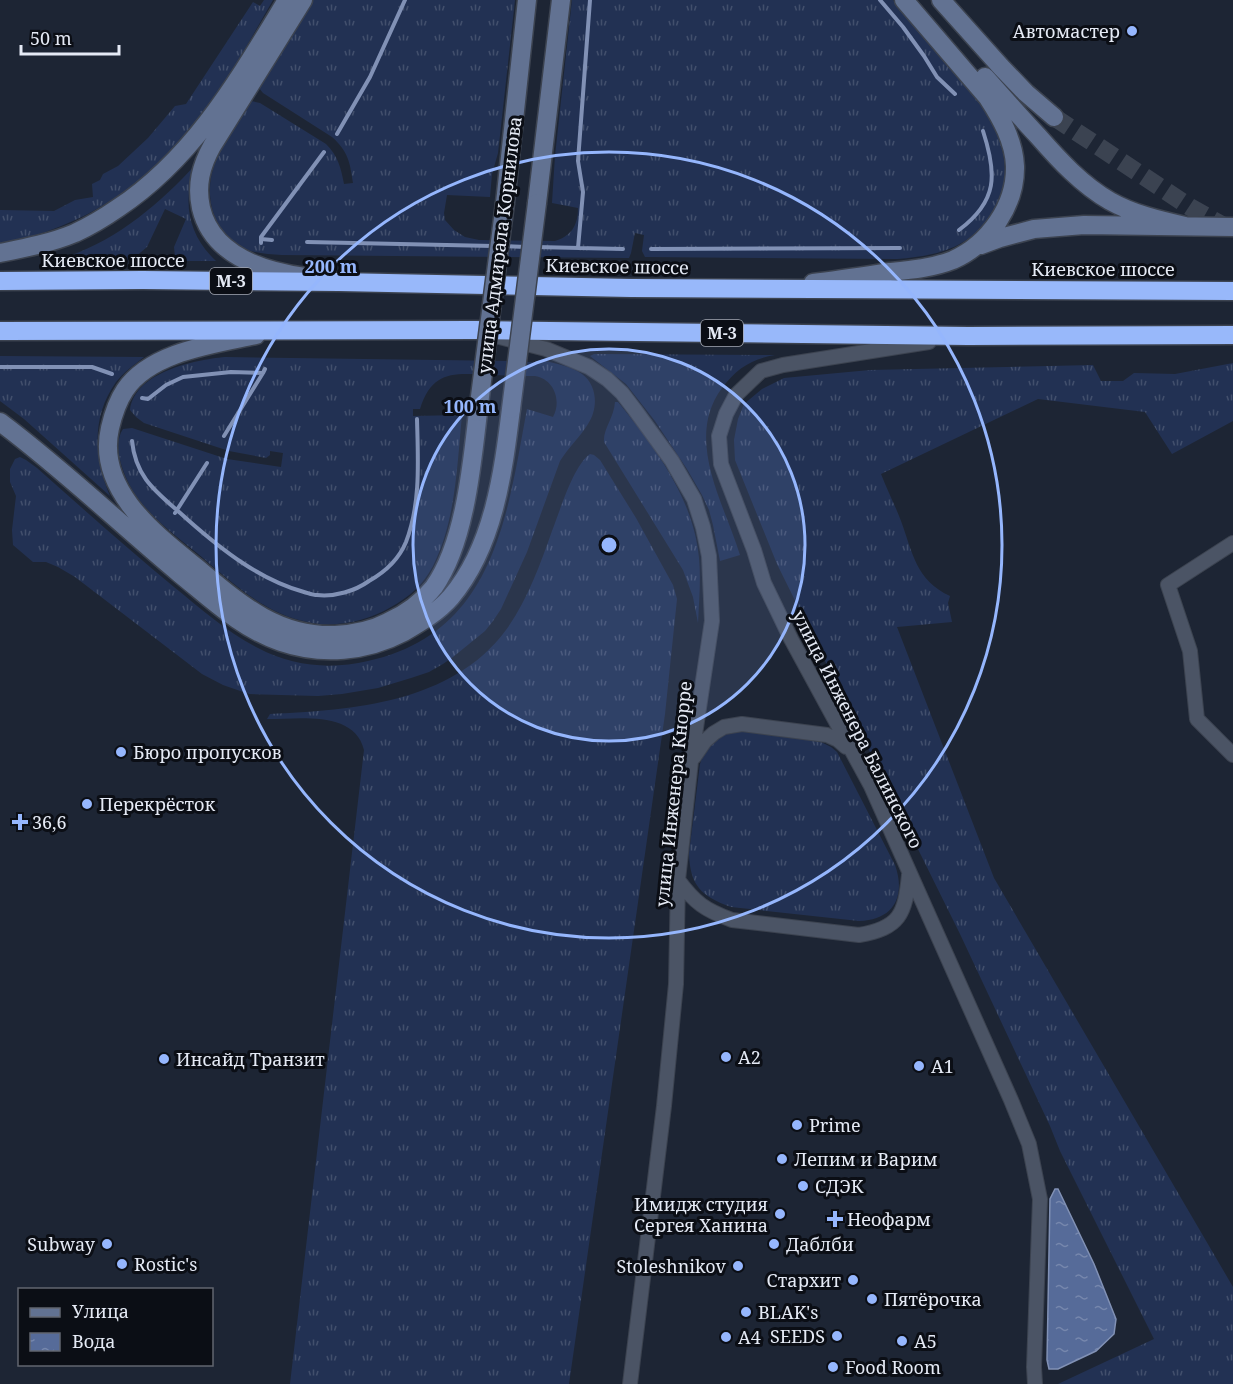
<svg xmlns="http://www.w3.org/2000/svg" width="1233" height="1384" font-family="'Noto Serif',serif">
  <defs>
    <pattern id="grass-tufts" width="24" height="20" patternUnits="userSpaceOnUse" patternTransform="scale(1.5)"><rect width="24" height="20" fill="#223153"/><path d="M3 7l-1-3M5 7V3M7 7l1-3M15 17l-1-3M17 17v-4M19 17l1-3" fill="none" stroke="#424f6c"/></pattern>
    <pattern id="water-ripples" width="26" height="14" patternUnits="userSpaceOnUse" patternTransform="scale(1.5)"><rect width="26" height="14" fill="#566b99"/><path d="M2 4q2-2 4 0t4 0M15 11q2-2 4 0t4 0" fill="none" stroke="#7687ad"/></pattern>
  </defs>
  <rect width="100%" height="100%" fill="#1d2534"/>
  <!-- grass -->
  <path fill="url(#grass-tufts)" d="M264,0H273C251,38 230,78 203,113C151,181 86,229 0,243V210L54,211L75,200L93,197L92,184L100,180L103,174L118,166L148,138L175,106L186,104L253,2L260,6Z
    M313,0H515L498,153L492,174L490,197L447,195L444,213L445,220L454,230L465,237L479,240L555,241C571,236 578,226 578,208L552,203L555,156L572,0H893C909,19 925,37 942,56C973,92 1011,132 1004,184C1002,196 997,208 990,217C966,250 934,256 897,259L645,257L642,251L644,235L635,233L631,253L629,258L282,255C270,254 257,254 246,249C212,234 202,193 216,161C225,140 239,120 251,101L260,103L326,144C338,156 341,168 344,184L353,183C350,162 348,151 332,137L263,93L259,88Z
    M196,164C182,200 187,234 216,261H184L175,257L174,247L186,219L165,209L147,247L134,258L123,261H53C110,246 157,207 196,164Z
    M594,354L775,355C752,359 737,368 722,388C684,439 724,503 740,555L720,561L713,525L709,510L702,495L687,469L655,421L626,384L590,356Z
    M0,356L144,357C134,365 124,372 116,382C91,417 94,458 110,496L24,419L0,401Z
    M225,357L517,361L540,363L543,360C555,364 571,366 582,374C598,386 598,409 588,424C580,437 568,448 560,461L527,552L501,609L493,621L485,631L453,657L443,664L429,672L411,678L378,688L342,694L318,696L249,694L223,685L202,674L75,577L58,567L46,562H33L13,545L12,530L16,496L10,482V469L15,459L20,457L26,460L37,468C82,508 127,548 174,587C201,609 227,632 258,648C292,666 330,670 368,661C495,633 507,516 527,409L553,417C562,401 554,379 535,376C519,376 503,375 487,375C453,373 432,371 420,409H413V416L462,415C457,465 456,520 433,566C423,585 409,597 391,607C364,623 329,629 299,620C259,609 228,579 197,553C177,537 156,521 140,501C127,485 110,448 123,429L132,428L227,459L281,467L283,453L270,451V455L266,458L229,451L144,423L136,417L130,410C135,372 194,360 225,357Z
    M1233,363V421L1172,454L1145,412L1038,399L881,474C887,490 895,505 901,521C913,554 916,580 950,596L948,603L952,622L897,627L994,878L1233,1287V1384H1058L1154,1339L1060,1151L1050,1126L960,934L777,564L735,460L734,440L738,419L744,404L762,389L784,378L870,370L1093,365L1101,381H1123L1134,373L1175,374Z
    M615,402H618C655,448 693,497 699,558C701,580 699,601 698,623L693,597L683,570L604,442C603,429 614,418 615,402Z
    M590,454L594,455L600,460L636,518L673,585L677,599L665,714L569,1384H290L364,750C355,710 298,719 267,719L270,714C353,710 452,703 506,630C527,601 540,565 552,531C560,511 573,466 590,454Z
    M742,730L817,740L831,747L837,752L895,865C906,896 894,920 859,921L731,907C701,896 690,886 689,853L700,764C708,741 717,732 742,730Z"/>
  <!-- water -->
  <path fill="url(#water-ripples)" stroke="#8191b5" stroke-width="1.5" d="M1055,1189H1058L1094,1264L1116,1319L1114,1334L1096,1351L1058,1369H1049L1047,1360L1050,1199Z"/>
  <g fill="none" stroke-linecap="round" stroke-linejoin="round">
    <!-- stream -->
    <path stroke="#8191b5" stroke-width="4" d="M880,0L903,27L924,56L937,77L955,94
      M337,134L370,77L405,0
      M959,230C998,201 997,174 983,131
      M261,239L272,240
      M307,242L493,246
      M261,243V237L324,152
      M503,246L526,247
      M536,247L623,249
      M578,248L583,192L578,161L590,0
      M651,249L900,248
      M0,367H92L112,374
      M142,398L148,399L166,385L183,377L231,372L263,373L265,369
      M224,436L263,373
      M132,441C136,481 160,494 188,520C222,550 260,580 304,592C308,593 313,595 317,595C335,597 355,591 369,581C385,572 399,559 406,542C421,503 418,460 417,419
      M175,513L207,463"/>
    <!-- secondary-tunnel -->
    <path stroke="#3b4351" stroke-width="18" stroke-dasharray="18 9" stroke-linecap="butt" d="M1054,117L1190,207L1229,229"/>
    <defs>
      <path id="street" d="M492,335L546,349L589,367L607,379L622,393L635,410L672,461L694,499L703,527L709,556L712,621L691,761L678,880L676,984L664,1106L630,1384
        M929,342L783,365L761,371L736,395L726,414L719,436L721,464L754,550L764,583L791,639L871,786L1011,1100L1029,1144L1040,1199L1034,1367L1035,1384
        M1233,543L1168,585L1190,651L1197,719L1233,755
        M694,757L705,741L714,733L724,727L742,724L827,735L838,740L846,747
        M678,880C695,903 705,910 732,920L859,935C900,928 905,914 909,875"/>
      <path id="secondary" d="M303,0L212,146C201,166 196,185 201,208C212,255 262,271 305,277
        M941,0L1001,67L1026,93L1054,117
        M985,77C1003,97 1020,117 1038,136C1059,160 1082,185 1110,201C1133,214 1159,220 1185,226
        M505,203L527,0
        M537,203L561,0
        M981,245L1000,238L1034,229L1084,225L1233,227
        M0,253C25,248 51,243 75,233C90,226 105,217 118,208C195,157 240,77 287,0
        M813,283C839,280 864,276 890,272C911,270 933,268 953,260C989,244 1016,205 1015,166C1014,141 1001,118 988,98L904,0
        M256,335C214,344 150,352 125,390C117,402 113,415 110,428C96,489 154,533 196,567C238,602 276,637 335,635C353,634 371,631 388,622C405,614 422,602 434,587C465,543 472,464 478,412
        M0,422C63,469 120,524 180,574C211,599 242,629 281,642C322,656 366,652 404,632C421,622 438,612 451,597C494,546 503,473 511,409"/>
      <path id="highway" d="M0,281L143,280L339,282L631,288L1233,291
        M0,331L475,330L968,336L1233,335"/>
    </defs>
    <!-- street casing -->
    <use href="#street" stroke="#3c4350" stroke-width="16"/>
    <!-- secondary casing -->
    <use href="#secondary" stroke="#3c4350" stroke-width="21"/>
    <!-- highway casing -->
    <use href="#highway" stroke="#3c4350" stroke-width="21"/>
    <!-- street -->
    <use href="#street" stroke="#4b5465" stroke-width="14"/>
    <!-- secondary -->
    <use href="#secondary" stroke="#627292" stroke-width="18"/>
    <!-- highway -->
    <use href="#highway" stroke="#98b8fa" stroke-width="18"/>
    <defs>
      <path id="secondary-bridge" d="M511,409L537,203
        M478,412L505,203"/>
    </defs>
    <!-- secondary-bridge casing -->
    <use href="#secondary-bridge" stroke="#3c4350" stroke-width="21" stroke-linecap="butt"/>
    <!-- secondary-bridge -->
    <use href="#secondary-bridge" stroke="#627292" stroke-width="18"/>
  </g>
  <!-- distance rings -->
  <circle cx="609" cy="545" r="196" fill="#95b6fd" fill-opacity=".12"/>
  <g fill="none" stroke="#95b6fd" stroke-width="3">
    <circle cx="609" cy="545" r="196"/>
    <circle cx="609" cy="545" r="393"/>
  </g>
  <!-- markers -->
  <g fill="#95b6fd" stroke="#0b0e15" stroke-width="2">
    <circle cx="1132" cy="31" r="6"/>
    <circle cx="121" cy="752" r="6"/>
    <circle cx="87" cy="804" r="6"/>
    <path d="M17 813h6v6h6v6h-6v6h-6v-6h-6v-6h6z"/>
    <circle cx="726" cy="1057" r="6"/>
    <circle cx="164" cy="1059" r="6"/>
    <circle cx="919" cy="1066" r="6"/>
    <circle cx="797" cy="1125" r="6"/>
    <circle cx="782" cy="1159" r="6"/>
    <circle cx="803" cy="1186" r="6"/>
    <circle cx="780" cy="1214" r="6"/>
    <path d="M832 1210h6v6h6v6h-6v6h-6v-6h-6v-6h6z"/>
    <circle cx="107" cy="1244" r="6"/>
    <circle cx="774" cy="1244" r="6"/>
    <circle cx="122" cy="1264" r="6"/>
    <circle cx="738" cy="1266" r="6"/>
    <circle cx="853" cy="1280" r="6"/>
    <circle cx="872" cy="1299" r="6"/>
    <circle cx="746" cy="1312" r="6"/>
    <circle cx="837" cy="1336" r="6"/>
    <circle cx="726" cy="1337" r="6"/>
    <circle cx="902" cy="1341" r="6"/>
    <circle cx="833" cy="1367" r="6"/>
  </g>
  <g text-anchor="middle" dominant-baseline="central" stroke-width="6" stroke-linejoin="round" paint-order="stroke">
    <!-- shield labels -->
    <g fill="#0b0e15" stroke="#a4a8b2" stroke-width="1.5">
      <rect x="210" y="268" width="42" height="26" rx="4.5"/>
      <rect x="701" y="320" width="42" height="26" rx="4.5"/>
    </g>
    <g font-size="16" font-weight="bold" fill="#e5eaf5">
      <text x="231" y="281">М-3</text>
      <text x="722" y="333">М-3</text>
    </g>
    <!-- poi labels -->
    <g font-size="18" fill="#e5eaf5" stroke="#0b0e15" text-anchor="start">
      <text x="1120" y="31" text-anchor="end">Автомастер</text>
      <text x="133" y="752">Бюро пропусков</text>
      <text x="99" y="804">Перекрёсток</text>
      <text x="32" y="822">36,6</text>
      <text x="738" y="1057">А2</text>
      <text x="176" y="1059">Инсайд Транзит</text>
      <text x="931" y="1066">А1</text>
      <text x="809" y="1125">Prime</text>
      <text x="794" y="1159">Лепим и Варим</text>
      <text x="815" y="1186">СДЭК</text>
      <text x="768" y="1204" text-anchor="end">Имидж студия<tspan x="768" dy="21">Сергея Ханина</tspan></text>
      <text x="847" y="1219">Неофарм</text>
      <text x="95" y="1244" text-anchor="end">Subway</text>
      <text x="786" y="1244">Даблби</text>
      <text x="134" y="1264">Rostic's</text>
      <text x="726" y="1266" text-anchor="end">Stoleshnikov</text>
      <text x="841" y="1280" text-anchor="end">Стархит</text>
      <text x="884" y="1299">Пятёрочка</text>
      <text x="758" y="1312">BLAK's</text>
      <text x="825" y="1336" text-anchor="end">SEEDS</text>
      <text x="738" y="1337">А4</text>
      <text x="914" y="1341">А5</text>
      <text x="845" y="1367">Food Room</text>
    </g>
    <!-- street labels -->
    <g font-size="18" fill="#e5eaf5" stroke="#0b0e15">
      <text transform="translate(499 245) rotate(-83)">улица Адмирала Корнилова</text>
      <text x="113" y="260">Киевское шоссе</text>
      <text transform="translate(617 266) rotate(1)">Киевское шоссе</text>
      <text x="1103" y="269">Киевское шоссе</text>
      <text transform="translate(858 729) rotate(63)">улица Инженера Балинского</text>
      <text transform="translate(673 794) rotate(-84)">улица Инженера Кнорре</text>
    </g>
  </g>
  <circle cx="609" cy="545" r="9" fill="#95b6fd" stroke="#0b0e15" stroke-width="3"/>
  <g font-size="18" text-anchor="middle" font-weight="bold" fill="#95b6fd" stroke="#0b0e15" stroke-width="6" stroke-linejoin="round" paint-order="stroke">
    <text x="331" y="273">200 m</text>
    <text x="470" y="413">100 m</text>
  </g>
  <!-- legend -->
  <rect x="18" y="1288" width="195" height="78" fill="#0b0e15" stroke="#62666f" stroke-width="1.5"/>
  <rect x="30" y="1308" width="30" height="9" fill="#627292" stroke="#62666f" stroke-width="1.5"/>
  <text x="72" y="1318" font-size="18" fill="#e5eaf5">Улица</text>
  <rect x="30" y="1333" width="30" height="18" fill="url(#water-ripples)" stroke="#62666f" stroke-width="1.5"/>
  <text x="72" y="1348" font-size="18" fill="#e5eaf5">Вода</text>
  <!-- scale -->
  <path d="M21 45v9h98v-9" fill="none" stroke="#e5eaf5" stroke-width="3"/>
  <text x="30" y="45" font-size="18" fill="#e5eaf5" stroke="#0b0e15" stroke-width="4.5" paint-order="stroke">50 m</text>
</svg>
